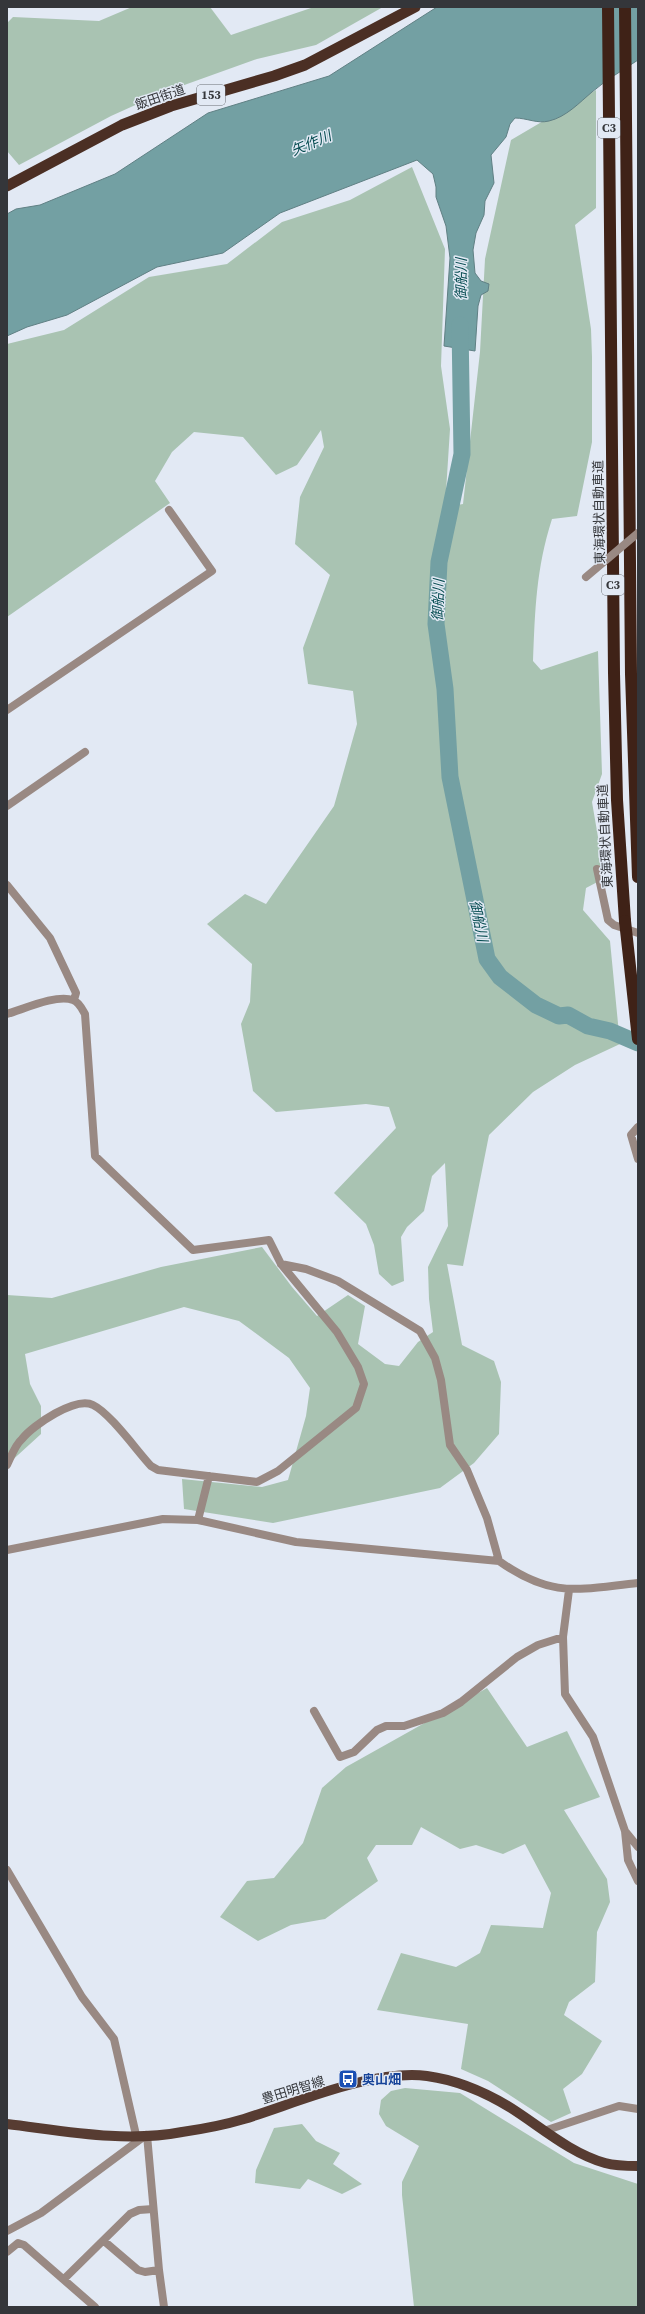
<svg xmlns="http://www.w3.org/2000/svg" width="645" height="2314" font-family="'Source Serif 4','Noto Sans JP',serif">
  <rect width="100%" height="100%" fill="#e2e9f4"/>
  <!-- green -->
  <path fill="#a9c3b2" d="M132,7H210L231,35L314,7H383L316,45L257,59L162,93L111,116L19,165L7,151V23L13,17L99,21Z
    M596,90V208L575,225L591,329L592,357V442L577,516L552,519C536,569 535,610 533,661L541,670L598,651L602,774L592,802L605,878L586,888L583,910L610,941L620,1044L575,1065L533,1092L489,1135L463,1266L447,1264L462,1345L494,1361L501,1382L499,1434L474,1463L440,1488L273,1523L184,1509L182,1479L262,1487L288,1480L306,1416L310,1388L289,1358L239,1321L184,1307L25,1354L30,1384L41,1406V1434L7,1465V1295L52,1298L161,1267L262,1247L292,1287L317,1316L348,1295L365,1306L358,1344L385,1364L399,1366L418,1342L433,1332L429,1299L428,1267L448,1226L445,1163L432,1176L424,1211L407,1227L401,1237L404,1281L392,1286L379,1274L374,1245L366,1224L334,1193L396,1128L389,1107L366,1104L276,1112L253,1091L241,1024L250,1002L252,964L207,924L245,894L266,904L334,806L357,724L353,691L308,684L303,648L330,575L295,544L300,497L324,447L321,430L297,465L276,475L243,437L194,432L172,452L155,481L170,503L7,617V344L64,330L149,277L227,264L282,222L350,200L412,167L445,249L441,366L450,429L445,507L463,504L480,352L485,259L511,140Z
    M487,1688L527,1747L567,1731L600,1797L564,1810L607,1879L610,1902L597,1932L595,1982L569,2002L564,2015L602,2041L582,2074L563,2089L571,2113L551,2122L488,2081L461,2069L468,2024L377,2010L401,1953L456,1967L480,1953L491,1925L543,1928L551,1893L525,1844L503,1854L476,1845L460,1849L421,1827L412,1845H376L367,1858L378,1881L325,1919L291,1925L258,1941L220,1917L247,1881L274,1878L303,1843L322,1788L346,1767Z
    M405,2088L460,2093L574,2163L638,2184V2307H414L402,2195V2182L419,2146L386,2126L379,2114L381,2100L391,2091Z
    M302,2124L316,2141L340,2153L333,2164L362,2184L342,2194L308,2179L300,2189L255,2183L256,2170L274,2128Z"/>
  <!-- water -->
  <path fill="#73a0a3" stroke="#608084" d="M437,7H638V60C623,70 606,80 592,92C579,103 566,117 549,121C537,124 527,118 515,118L510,124L506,137L491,155L494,183L485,201L484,215L476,233L473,250L475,273L481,281L489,284L488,291L481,295L478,306L475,351L444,346L450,258L446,226L436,197V187L433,174L417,160L280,213L223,253L157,267L67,315L27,327L7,336V214L16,209L40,205L115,174L208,113L329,76Z"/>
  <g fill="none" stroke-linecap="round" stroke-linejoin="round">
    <!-- river -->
    <path stroke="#73a0a3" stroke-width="17" d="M460,325L462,454L439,562L436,624L445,689L450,777L487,959L500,977L536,1005L559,1016L568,1015L588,1026L610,1031L638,1043"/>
    <!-- minor -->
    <path stroke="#998983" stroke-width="8" d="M7,710L212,571L169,510
      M7,806L85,752
      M597,869L608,920L614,925L638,933
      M7,885L50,938L76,993L74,1000
      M7,1014C24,1009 56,994 73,1000C79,1002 82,1009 85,1014L95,1156L193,1250L269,1240L281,1264L337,1332L358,1367L364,1384L356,1408L278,1471L257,1482L158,1470L151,1466C137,1451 110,1413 93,1405C76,1396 33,1425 22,1439C15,1445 11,1457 7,1465
      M638,1127L631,1135L638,1159
      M281,1264L306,1269L338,1281L420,1331L435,1358L441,1380L450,1445L467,1470L487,1518L499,1561
      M198,1520L209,1476
      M7,1550L163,1519L198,1520L296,1542L499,1561C552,1599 579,1589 638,1583
      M569,1590L563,1637L565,1694L593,1737L625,1831L628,1860L638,1881
      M314,1711L340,1757L354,1752L377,1730L386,1726H404L443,1713L461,1702L517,1657L538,1645L563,1637
      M625,1831L638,1847
      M7,1870L82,1997L114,2039L136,2135
      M544,2131L619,2106L638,2109
      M147,2135L159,2270L164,2307
      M7,2231L41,2213L146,2135
      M104,2241L138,2270L145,2272L159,2270
      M7,2252L18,2243L24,2245L95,2307
      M64,2279L130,2214L139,2210L153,2209"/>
    <!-- primary -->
    <path stroke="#573c32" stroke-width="10" d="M7,2124C65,2131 124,2143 182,2132C203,2129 224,2125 244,2119C296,2103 373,2069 427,2076C457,2080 485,2092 511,2108C541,2127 570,2153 605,2163C616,2166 627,2166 638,2166"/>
    <!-- trunk -->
    <path stroke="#4b2f24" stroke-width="11" d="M7,186L122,125L171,106L274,76L305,65L415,7"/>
    <!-- motorway -->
    <path stroke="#3f2217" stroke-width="12" d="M608,7L614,673L617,800L625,921
      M625,7L631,674L638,877"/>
    <!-- minor-bridge -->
    <path stroke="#998983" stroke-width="8" d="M586,577L638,533"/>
    <!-- motorway-bridge -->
    <path stroke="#3f2217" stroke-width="12" d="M625,921L638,1039"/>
  </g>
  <!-- icons -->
  <defs>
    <symbol id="bus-square" viewBox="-11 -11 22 22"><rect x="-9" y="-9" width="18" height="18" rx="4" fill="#1a4fb4" stroke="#e2e9f4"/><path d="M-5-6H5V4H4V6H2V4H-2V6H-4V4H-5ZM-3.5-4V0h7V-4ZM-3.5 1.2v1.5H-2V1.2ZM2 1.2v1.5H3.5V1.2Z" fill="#fff"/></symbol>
  </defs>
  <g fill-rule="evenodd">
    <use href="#bus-square" x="337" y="2068" width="22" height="22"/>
  </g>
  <g text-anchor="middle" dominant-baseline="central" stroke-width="3" stroke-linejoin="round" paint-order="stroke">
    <!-- shield labels -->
    <g fill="#e2e9f4" stroke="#686c72" stroke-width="1">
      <rect x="197" y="85" width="28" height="20" rx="3"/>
      <rect x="598" y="118" width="22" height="20" rx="3"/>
      <rect x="602" y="575" width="22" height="20" rx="3"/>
    </g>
    <g font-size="12" font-weight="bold" fill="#34363a">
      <text x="211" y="95">153</text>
      <text x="609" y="128">C3</text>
      <text x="613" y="585">C3</text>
    </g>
    <!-- street labels -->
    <g font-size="13" fill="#34363a" stroke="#e2e9f4">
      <text transform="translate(160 97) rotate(-19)">飯田街道</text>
      <text transform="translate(599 512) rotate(-91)">東海環状自動車道</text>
      <text transform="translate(605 836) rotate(-93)">東海環状自動車道</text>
      <text transform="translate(293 2090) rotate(-17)">豊田明智線</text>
    </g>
    <!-- transit labels -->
    <g font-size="13" font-weight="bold" fill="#164399" stroke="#e2e9f4" text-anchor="start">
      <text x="362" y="2079">奥山畑</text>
    </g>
    <!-- water labels -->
    <g font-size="14" font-style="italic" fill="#064c51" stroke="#e2e9f4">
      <text transform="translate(311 143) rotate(-23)">矢作川</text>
      <text transform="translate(461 279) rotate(-90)">御船川</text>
      <text transform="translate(438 600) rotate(-88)">御船川</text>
      <text transform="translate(479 921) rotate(79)">御船川</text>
    </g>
  </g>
  <!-- border -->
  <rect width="645" height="2314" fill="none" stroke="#34363a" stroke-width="16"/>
</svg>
